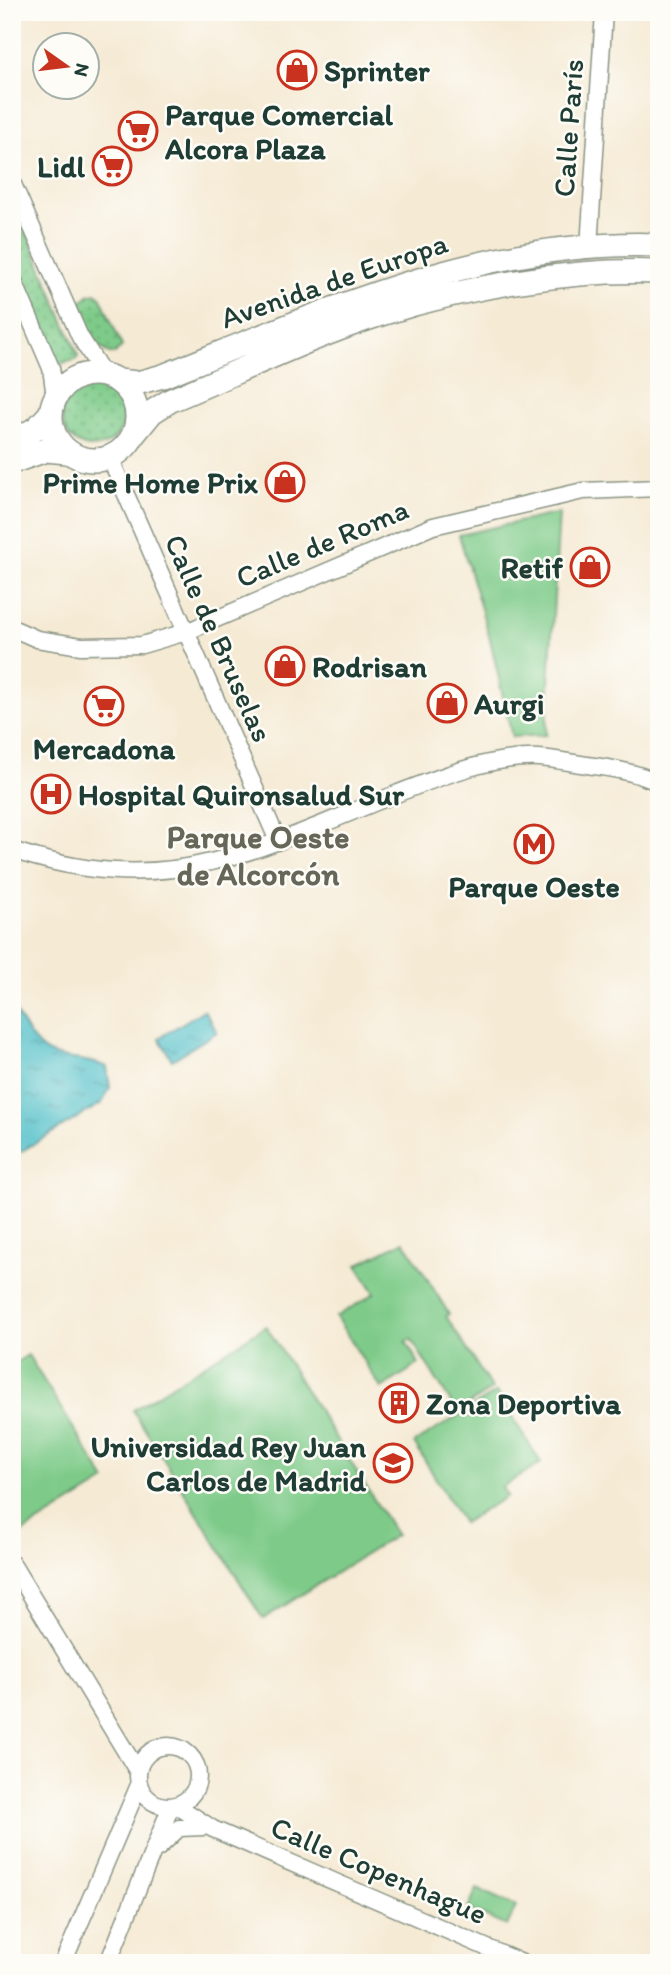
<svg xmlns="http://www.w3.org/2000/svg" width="671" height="1975" font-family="Itim,sans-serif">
  <defs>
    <pattern id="grass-dots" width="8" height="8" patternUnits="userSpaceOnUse" patternTransform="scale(1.75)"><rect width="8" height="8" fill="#7ecb89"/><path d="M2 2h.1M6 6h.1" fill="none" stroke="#67a671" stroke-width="1.8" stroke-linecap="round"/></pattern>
    <pattern id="water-ripples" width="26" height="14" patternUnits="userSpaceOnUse" patternTransform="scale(1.75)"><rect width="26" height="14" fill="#54c1ca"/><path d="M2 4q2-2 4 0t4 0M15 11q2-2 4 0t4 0" fill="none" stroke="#459ea5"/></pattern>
  </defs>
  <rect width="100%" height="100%" fill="#fdfcf7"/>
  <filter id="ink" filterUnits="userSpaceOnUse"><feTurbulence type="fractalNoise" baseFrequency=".0143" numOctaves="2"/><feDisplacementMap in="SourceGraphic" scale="14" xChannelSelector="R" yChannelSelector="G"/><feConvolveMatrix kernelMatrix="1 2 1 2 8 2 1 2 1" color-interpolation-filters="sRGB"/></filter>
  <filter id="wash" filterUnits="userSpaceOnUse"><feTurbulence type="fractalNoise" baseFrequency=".00686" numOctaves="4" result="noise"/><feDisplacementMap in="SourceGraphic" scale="28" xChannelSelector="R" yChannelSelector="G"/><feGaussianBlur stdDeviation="1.57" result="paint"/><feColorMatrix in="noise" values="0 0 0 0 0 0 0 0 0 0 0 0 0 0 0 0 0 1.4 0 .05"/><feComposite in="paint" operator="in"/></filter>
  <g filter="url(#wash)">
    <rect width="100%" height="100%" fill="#f5ead4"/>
    <!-- grass -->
    <path fill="url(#grass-dots)" stroke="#4e845e" stroke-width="2" d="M12,216L22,221L78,355L76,360L58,364L12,255Z
      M96,293L101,298L122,346L115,354C94,353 85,321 81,303L88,295Z
      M62 416a31 31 0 1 1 62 0a31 31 0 1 1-62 0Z"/>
    <!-- park -->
    <path fill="#7ecb89" stroke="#4e845e" stroke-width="2" d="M559,513L546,735L512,737L490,639L459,535Z
      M404,1241L449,1314L446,1316L492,1389L457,1412L411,1339L406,1342L419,1364L381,1388L336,1317L375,1293L357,1265Z
      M266,1326L396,1535L263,1619L133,1410Z
      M28,1355L106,1481L15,1537L12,1532V1365Z
      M497,1392L541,1463L502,1487L507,1496L463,1523L414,1443Z
      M477,1889L516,1906L507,1926L468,1909Z"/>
    <!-- water -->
    <path fill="url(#water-ripples)" stroke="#3a7f7f" stroke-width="2" d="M12,1006C22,1022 34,1050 54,1055C72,1061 88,1058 107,1067L110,1088L102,1103L12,1157Z
      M204,1010L217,1032L172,1060L159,1038Z"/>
  </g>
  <g filter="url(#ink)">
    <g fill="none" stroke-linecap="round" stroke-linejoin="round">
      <defs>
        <path id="street" d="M12,182L80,337L104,375
          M589,247L604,12
          M12,277L51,368L55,397
          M110,458L278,841
          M12,628L37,639L81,646L142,645L186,632L433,526L583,491L659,488
          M12,850C78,872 142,879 211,862C274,847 335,818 396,794C440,777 490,756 539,758C555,759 571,763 587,765C611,768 636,772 659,783
          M12,1564L138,1772
          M138 1776a30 30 0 1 1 60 0a30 30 0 1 1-60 0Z
          M176,1805L213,1829L522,1963
          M158,1848L179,1828L204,1827
          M63,1963L139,1785
          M108,1963L171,1806"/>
        <path id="secondary" d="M51 417a43 43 0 1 1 86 0a43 43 0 1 1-86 0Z
          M118,381L137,383L163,376C321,313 485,238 659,245
          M134,434L152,412L171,400C241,371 312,336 384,313C466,287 574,268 659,272
          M12,442L37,428L50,414
          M12,462L46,450L67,452"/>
      </defs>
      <!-- street casing -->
      <use href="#street" stroke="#8a9484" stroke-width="19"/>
      <!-- secondary casing -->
      <use href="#secondary" stroke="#8a9484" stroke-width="26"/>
      <!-- street -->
      <use href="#street" stroke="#fff" stroke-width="16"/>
      <!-- secondary -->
      <use href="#secondary" stroke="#fff" stroke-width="23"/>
    </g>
  </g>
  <!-- icons -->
  <defs>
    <symbol id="shop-ring" viewBox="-11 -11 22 22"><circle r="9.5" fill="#fdfcf7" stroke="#c8321e" stroke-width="1.5"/><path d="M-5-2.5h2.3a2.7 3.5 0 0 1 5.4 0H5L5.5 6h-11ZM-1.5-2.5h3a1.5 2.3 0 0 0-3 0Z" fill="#c8321e"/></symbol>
    <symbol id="supermarket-ring" viewBox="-11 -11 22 22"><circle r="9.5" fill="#fdfcf7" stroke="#c8321e" stroke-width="1.5"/><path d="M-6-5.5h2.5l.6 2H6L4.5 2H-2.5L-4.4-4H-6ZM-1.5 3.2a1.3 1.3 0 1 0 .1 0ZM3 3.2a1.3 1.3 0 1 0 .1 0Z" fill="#c8321e"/></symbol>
    <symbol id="hospital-ring" viewBox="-11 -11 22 22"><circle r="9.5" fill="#fdfcf7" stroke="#c8321e" stroke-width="1.5"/><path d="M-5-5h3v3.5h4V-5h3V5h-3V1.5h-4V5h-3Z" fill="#c8321e"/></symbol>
    <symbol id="metro-ring" viewBox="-11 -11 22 22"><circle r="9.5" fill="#fdfcf7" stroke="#c8321e" stroke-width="1.5"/><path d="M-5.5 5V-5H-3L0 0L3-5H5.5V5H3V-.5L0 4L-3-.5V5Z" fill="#c8321e"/></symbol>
    <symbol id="building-ring" viewBox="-11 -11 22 22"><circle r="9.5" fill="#fdfcf7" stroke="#c8321e" stroke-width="1.5"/><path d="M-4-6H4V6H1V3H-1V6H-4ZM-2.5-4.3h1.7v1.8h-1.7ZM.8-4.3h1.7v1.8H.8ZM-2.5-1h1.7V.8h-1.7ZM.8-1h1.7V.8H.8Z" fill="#c8321e"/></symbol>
    <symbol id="university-ring" viewBox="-11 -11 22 22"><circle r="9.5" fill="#fdfcf7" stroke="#c8321e" stroke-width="1.5"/><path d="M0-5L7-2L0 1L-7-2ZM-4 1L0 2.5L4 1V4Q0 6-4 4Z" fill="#c8321e"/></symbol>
  </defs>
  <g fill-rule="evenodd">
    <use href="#shop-ring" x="275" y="48" width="44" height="44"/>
    <use href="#supermarket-ring" x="116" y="109" width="44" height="44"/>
    <use href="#supermarket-ring" x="90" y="144" width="44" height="44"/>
    <use href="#shop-ring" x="263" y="460" width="44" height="44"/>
    <use href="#shop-ring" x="568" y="545" width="44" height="44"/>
    <use href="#shop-ring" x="263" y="644" width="44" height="44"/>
    <use href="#shop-ring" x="425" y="681" width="44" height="44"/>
    <use href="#supermarket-ring" x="82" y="684" width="44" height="44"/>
    <use href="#hospital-ring" x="29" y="772" width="44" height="44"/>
    <use href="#metro-ring" x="512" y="822" width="44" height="44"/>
    <use href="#building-ring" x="377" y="1381" width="44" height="44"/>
    <use href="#university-ring" x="371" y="1441" width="44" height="44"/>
  </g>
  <g text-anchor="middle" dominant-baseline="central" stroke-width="5" stroke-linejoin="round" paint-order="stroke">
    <!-- poi labels -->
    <g font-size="30" font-weight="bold" fill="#1f3d34" stroke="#fdfcf7" text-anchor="start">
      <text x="324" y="70">Sprinter</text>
      <text x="165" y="114">Parque Comercial<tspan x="165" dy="34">Alcora Plaza</tspan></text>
      <text x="85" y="166" text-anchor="end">Lidl</text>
      <text x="258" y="482" text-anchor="end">Prime Home Prix</text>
      <text x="563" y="567" text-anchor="end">Retif</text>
      <text x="312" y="666">Rodrisan</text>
      <text x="474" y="703">Aurgi</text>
      <text x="104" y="748" text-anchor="middle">Mercadona</text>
      <text x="78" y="794">Hospital Quironsalud Sur</text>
      <text x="534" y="886" text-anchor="middle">Parque Oeste</text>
      <text x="426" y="1403">Zona Deportiva</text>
      <text x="366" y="1446" text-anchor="end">Universidad Rey Juan<tspan x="366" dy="34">Carlos de Madrid</tspan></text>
    </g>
    <!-- street labels -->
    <g font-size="30" fill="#1f3d34" stroke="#fdfcf7">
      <text transform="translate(568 128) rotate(-86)">Calle París</text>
      <text transform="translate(334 280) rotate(-19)">Avenida de Europa</text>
      <text transform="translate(322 543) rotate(-23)">Calle de Roma</text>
      <text transform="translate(219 638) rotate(66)">Calle de Bruselas</text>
      <text transform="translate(379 1870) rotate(23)">Calle Copenhague</text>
    </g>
    <!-- neighbourhood labels -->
    <g font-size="32" font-weight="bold" fill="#666759" stroke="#fdfcf7">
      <text x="258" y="837">Parque Oeste<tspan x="258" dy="37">de Alcorcón</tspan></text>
    </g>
  </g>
  <!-- margin -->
  <rect width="671" height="1975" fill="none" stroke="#fdfcf7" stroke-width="42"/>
  <!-- north arrow -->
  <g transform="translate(66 66) rotate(104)"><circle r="33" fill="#fdfcf7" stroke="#a4b0a9" stroke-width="2"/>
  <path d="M0-5L12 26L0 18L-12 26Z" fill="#c8321e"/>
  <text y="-10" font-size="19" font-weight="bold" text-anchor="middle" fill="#1f3d34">N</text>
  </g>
</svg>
